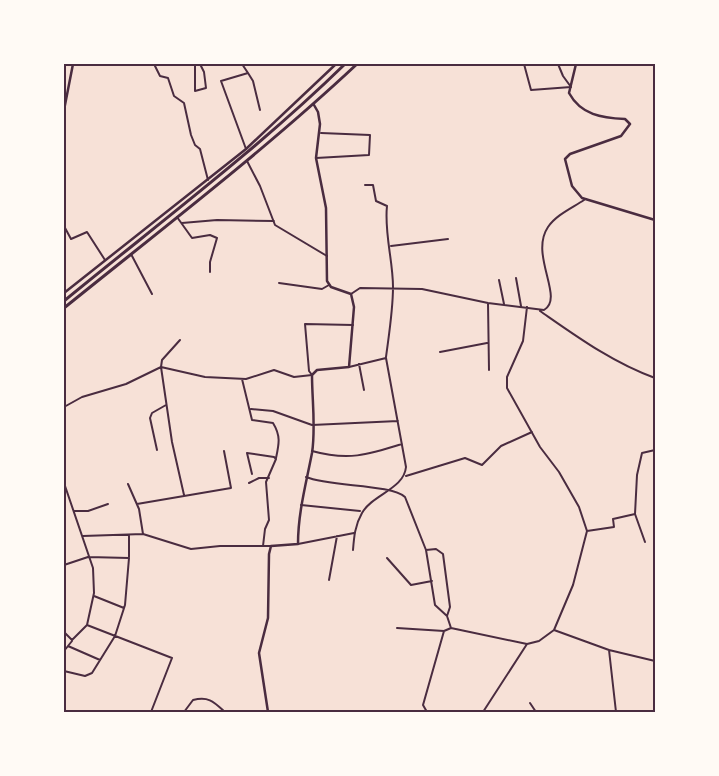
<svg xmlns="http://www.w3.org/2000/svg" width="719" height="776" font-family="'Fira Sans Condensed',sans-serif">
  <rect width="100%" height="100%" fill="#f7e1d7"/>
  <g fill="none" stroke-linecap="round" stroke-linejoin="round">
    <!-- minor -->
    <path stroke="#4a2c40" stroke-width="2" d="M154,64L160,76L168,78L174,96L184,103L191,135L195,145L200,149L208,180
      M195,64V91L206,88L204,72L200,64
      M242,64L248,73L221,81L246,149
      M524,64L531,90L571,87
      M558,64L563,76L571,87
      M248,73L253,81L260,110
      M316,158L369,155L370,135L321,133
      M247,161L260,186L275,225L327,256
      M365,185H373L376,201L387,206C384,233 393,260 393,287C393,310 389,334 386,357
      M177,217L192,238L210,235L217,238L210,262V272
      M182,223L217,220L274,221
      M64,226L71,239L87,232L105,260
      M391,246L448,239
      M131,254L152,294
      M516,278L521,306
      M499,280L504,304
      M279,283L322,289L329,285
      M351,294L360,288L422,289L488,303L544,310C565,298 529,255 548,227C556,215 572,208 584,200
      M488,303L489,370
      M540,311C576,336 613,363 655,378
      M180,340L162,360L161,367L172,442L184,495
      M440,352L487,343
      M359,364L364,390
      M349,367L386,358L406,467C404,489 373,494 362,513C355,525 354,537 353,550
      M242,379L252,420L273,423C281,436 279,444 276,458
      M64,407L82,397L126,384L161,367L205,377L246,379L274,370L294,377L312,375L309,371L305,324L353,325
      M251,409L273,411L312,425L398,421
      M157,450L150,418L152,413L166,405
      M312,451C348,461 367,455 402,444
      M252,474L247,453L274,457L276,459L266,482L269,520L265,529L263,546
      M406,476L465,458L482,465L501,446L532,432
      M306,477C330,487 391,484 405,497L426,550L435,605L447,616L451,628L527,644L539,641L554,630L573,585L587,531L579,507L559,472L540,447L507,388V377L523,341L527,307
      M64,483L93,568L94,593L87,625
      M249,483L259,478H269
      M128,484L139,509L143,534
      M137,504L231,488L224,451
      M301,505L360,511
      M74,511H88L108,504
      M587,531L614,527L613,519L635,514
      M129,535V557
      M83,536L143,534L191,549L220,546H271
      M645,542L635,514L637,475L642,453L655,450
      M298,544L354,533
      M426,550L436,549L443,554L450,607L447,616
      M387,558L411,585L432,581
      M64,565L88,557L129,558L125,605L115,636L92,673L85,676L64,671
      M329,580L337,536
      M94,596L124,608
      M397,628L444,631
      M554,630L609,650L616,712
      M64,632L72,640L87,625L172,658L151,712
      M68,646L100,660
      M609,650L655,661
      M64,651L72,641
      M530,703L536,712
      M184,712L193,700C209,696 214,702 225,712
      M427,712L423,705L444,631L451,628
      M483,712L527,644"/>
    <!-- tertiary -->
    <path stroke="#4a2c40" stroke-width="2.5" d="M576,64L569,93C581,115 602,118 625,119L630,124L621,136L570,154L565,159L572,186L582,198L655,220
      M64,110L73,64
      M64,293L246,149L336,64
      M268,712L259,653L268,618L269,554L271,546L298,544C298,513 306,484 312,453C316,428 312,400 312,375L317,370L349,367L354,307L351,294L331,287L327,281L326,208L316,158L320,124L318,112L314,105"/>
    <!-- trunk -->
    <path stroke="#4a2c40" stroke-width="3" d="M64,301C159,223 257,150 345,64
      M64,308C163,228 264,151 357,64"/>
  </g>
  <!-- border -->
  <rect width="719" height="776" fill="none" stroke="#fffaf5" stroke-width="130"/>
  <rect x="65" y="65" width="589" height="646" fill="none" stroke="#4a2c40" stroke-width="2"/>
</svg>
